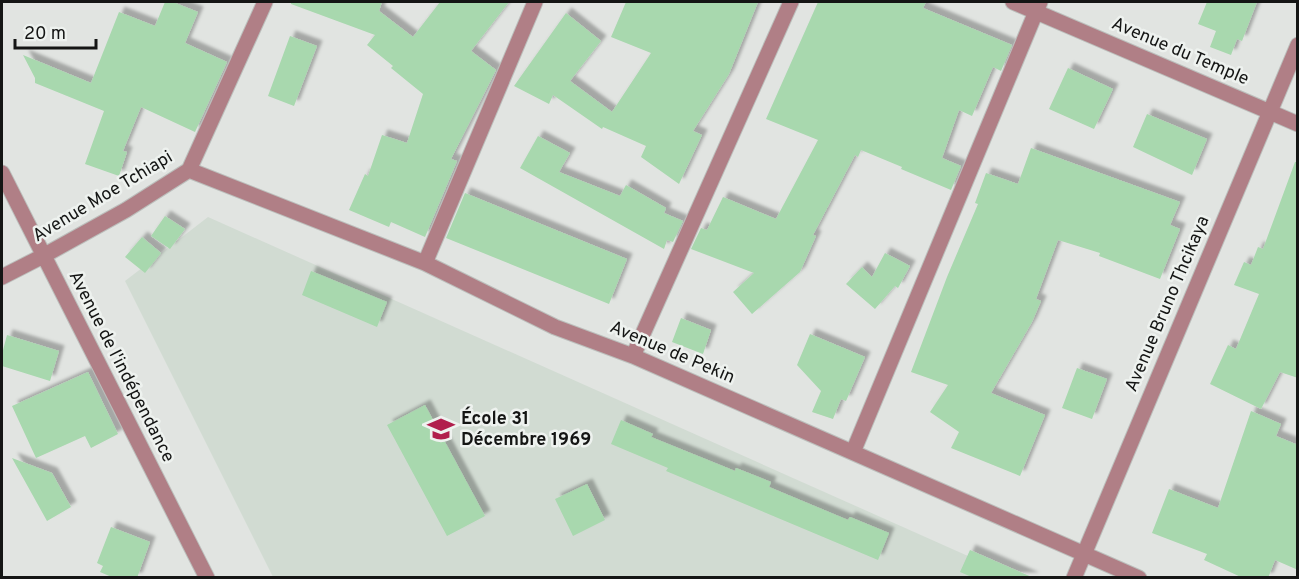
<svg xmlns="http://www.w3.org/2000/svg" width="1299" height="579" font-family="Overpass,sans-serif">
  <defs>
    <filter id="shadow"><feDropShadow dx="5.5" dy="-5.5" stdDeviation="1.5" flood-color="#0004"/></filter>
  </defs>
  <rect width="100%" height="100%" fill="#e1e4e1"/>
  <!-- built -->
  <path fill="#d1dbd2" d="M208,217L1015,577H273L125,281Z"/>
  <!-- building -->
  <path fill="#a8d8ae" filter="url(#shadow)" d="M165,2H173L198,12L185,43L227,62L195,132L141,107L123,151L127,152L119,176L85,164L104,111L35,83V78L23,55L91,83L119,12L155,26Z
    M291,2H382L379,11L413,37L440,2H509L471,51L496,70L451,159L457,161L425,237L391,222L389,227L349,210L365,174L368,176L382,135L407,143L423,94L391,68L393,66L367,45L375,35L291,4Z
    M626,2H758L729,74L693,131L702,135L679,184L641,157L646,146L603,127L602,129L553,95L549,104L514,86L566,13L601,41L570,81L612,112L651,53L611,37Z
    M818,2H926L923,8L1012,45L1001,71L993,67L972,116L959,110L942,158L961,166L951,190L901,169L902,167L861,150L858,157L855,155L813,235L816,236L800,272L752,314L733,292L754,273L691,249L701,228L707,230L723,197L776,219L818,140L766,119Z
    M1207,2H1257L1242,41L1237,39L1231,55L1210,47L1216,31L1198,24Z
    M290,36L317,46L294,106L268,96Z
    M1068,68L1113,89L1094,129L1049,109Z
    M1147,114L1207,139L1192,175L1133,147Z
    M538,136L570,153L559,172L620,196L626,185L666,208L664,213L683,221L673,242L667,240L664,249L520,168Z
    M1031,148L1180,202L1170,225L1180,229L1160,279L1099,256L1100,253L1058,240L1036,299L1041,301L1032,322L991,393L1045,415L1020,476L951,448L959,432L930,412L948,385L911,372L947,277L978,204L975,203L986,173L1018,184Z
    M1295,162H1298V378L1280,372L1261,409L1210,384L1228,345L1236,349L1259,294L1234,285L1244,262L1251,265L1258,247L1263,249Z
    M465,193L627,259L609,304L446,238Z
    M165,216L185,229L170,249L151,236Z
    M142,237L161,253L145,273L125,257Z
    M885,253L910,266L898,288L895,286L875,309L846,284L862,267L872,277Z
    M311,271L387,302L377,327L302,295Z
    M681,318L711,330L703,354L672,342Z
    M810,334L865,357L846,401L841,399L833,419L812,412L821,391L797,365Z
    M7,335L59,351L50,381L2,366V354Z
    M1077,368L1107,379L1092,419L1062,408Z
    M88,372L118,434L91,448L85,436L36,458L12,406Z
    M425,405L485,516L447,536L387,425Z
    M1251,411L1281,424L1276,436L1298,445V570L1275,560L1268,578H1243L1204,560L1207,554L1152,533L1169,489L1218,508Z
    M621,420L653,434L651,437L735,471L736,468L771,482L769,487L848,520L850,517L889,533L878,560L666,471L668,468L611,444Z
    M12,458L52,473L71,507L47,521Z
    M587,484L605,520L573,536L555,499Z
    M111,527L150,542L137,578H114L100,572L103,566L97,563Z
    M970,550L1034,578H974L960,572Z"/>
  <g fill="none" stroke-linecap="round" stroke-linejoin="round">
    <defs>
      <path id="minor" d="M1013,2L1298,124
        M189,170L425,263L555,327L633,356L1139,578
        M2,173L207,578
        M425,263L535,2
        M2,277L43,256L126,210L189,170L265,2
        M633,356L791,2
        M853,452L1040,2
        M1074,578L1298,45"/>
    </defs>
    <!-- minor casing -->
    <use href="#minor" stroke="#bcbfbc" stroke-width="17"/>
    <!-- minor -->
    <use href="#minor" stroke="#b07f86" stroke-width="15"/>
  </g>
  <!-- icons -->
  <defs>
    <symbol id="school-bare" viewBox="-9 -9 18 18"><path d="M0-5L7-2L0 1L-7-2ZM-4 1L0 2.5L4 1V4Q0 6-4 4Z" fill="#b11f4d" stroke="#eef2ef" stroke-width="2.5" paint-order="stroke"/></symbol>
  </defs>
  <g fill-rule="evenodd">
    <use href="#school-bare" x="422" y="410" width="38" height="38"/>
  </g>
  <g text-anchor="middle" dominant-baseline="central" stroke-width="5" stroke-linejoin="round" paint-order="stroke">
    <!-- street labels -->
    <g font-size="18" fill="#141514" stroke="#eef2ef">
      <text transform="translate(1180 52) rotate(23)">Avenue du Temple</text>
      <text transform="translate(103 197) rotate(-31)">Avenue Moe Tchiapi</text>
      <text transform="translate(1168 304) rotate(-67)">Avenue Bruno Thcikaya</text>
      <text transform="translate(672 353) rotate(23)">Avenue de Pekin</text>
      <text transform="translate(121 367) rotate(63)">Avenue de l'indépendance</text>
    </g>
    <!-- poi labels -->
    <g font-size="18" font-weight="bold" fill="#141514" stroke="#eef2ef" text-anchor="start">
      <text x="461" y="419">École 31<tspan x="461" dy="21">Décembre 1969</tspan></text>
    </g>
  </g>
  <!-- border -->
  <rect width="1299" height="579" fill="none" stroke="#141514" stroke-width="6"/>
  <!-- scale -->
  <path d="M15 39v9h81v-9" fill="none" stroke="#141514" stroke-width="3"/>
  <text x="24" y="39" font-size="18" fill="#141514" stroke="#eef2ef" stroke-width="4.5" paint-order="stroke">20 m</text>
</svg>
